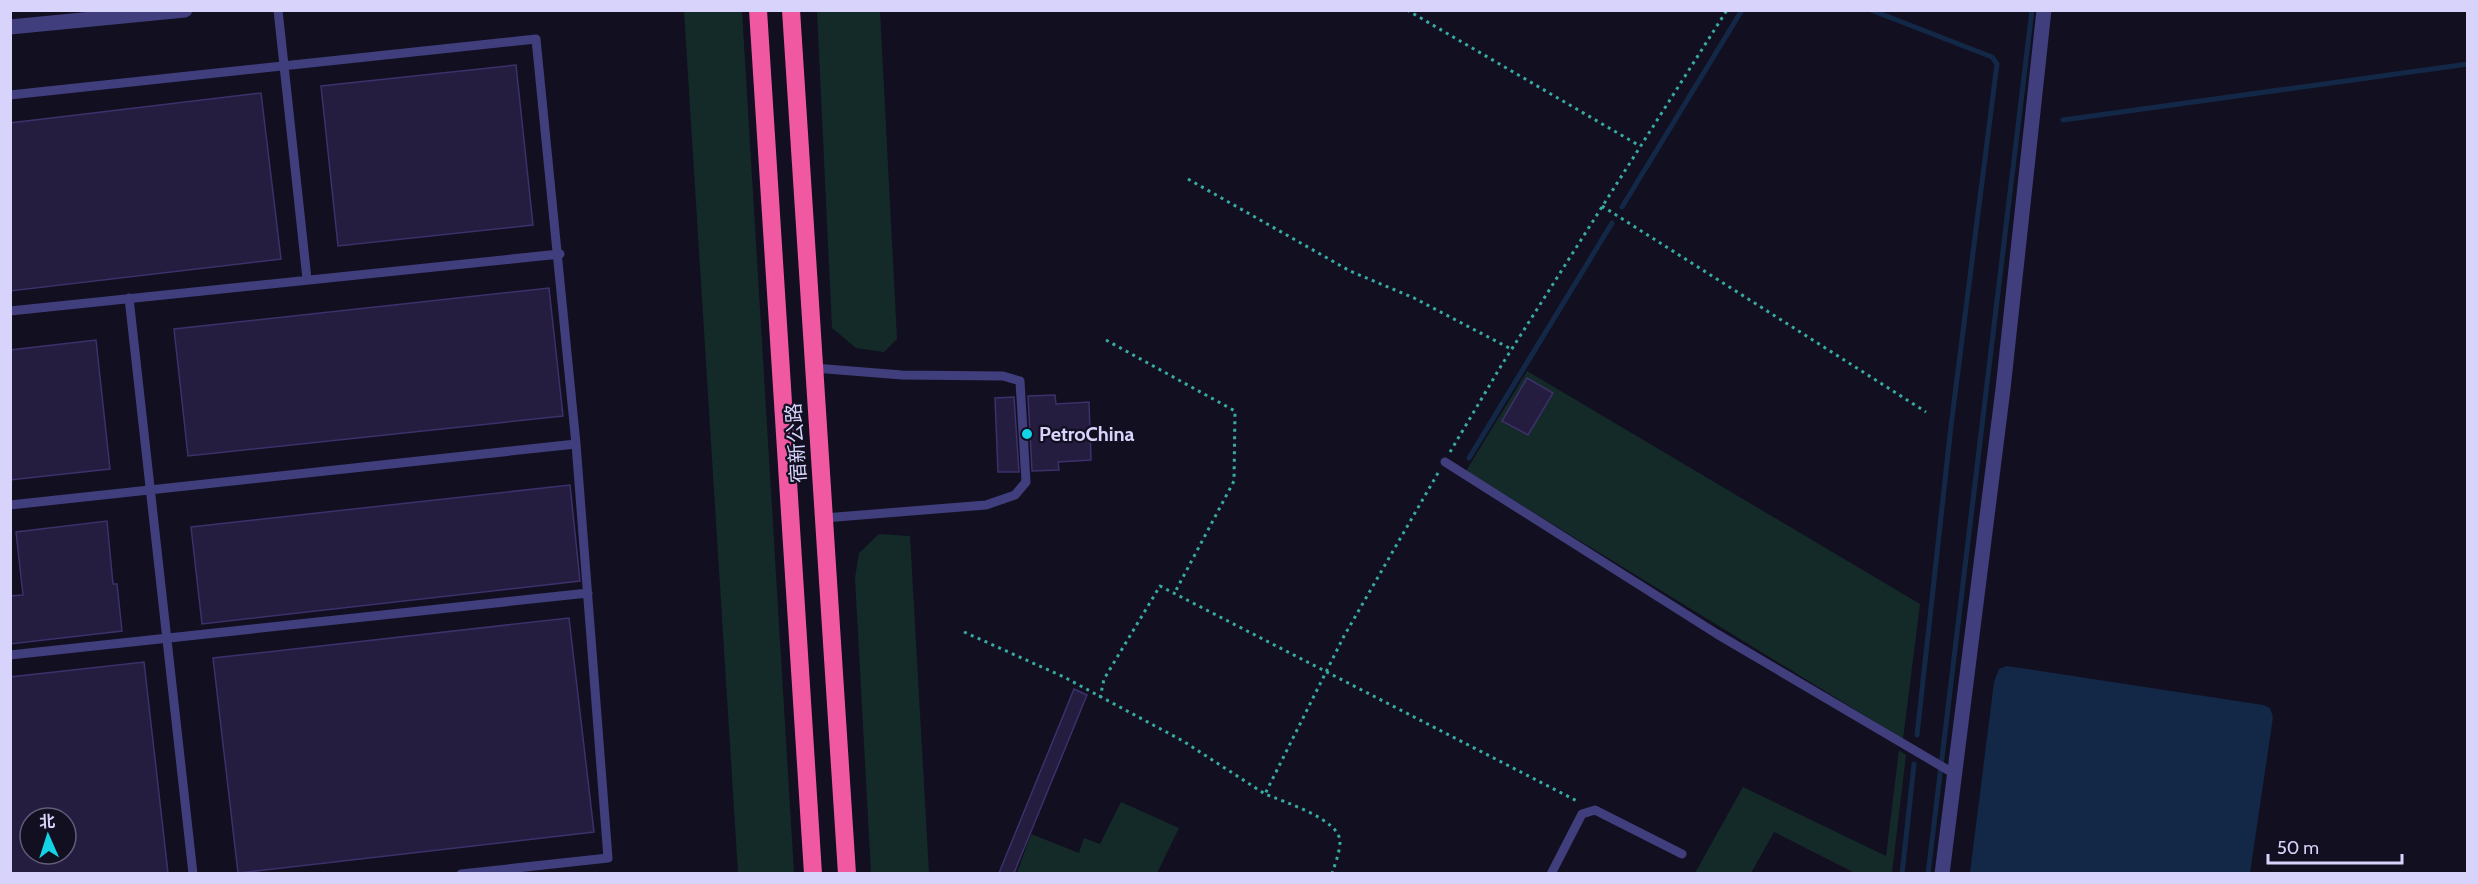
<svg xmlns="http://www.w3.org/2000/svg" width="2478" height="884" font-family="Cabin,'Noto Sans SC',sans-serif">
  <rect width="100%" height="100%" fill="#120f21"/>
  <!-- green -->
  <path fill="#132a29" d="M684,11H742L794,873H738Z
    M817,11H880L897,339L884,352L856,348L832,328Z
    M1527,371L1920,604L1903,739L1466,471Z
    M879,534L910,536L929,873H871L855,578L859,553Z
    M1899,750L1906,755L1892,873H1855L1774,832L1751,873H1695L1743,787L1886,856Z
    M1121,802L1179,828L1157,873H1017L1031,834L1079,853L1084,838L1100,844Z"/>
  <!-- water -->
  <path fill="#132846" d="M2007,666L2263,705L2270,708L2273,717L2250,873H1970L1994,682L1999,669Z"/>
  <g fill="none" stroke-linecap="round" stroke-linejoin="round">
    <!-- stream -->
    <path stroke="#132846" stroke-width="5" d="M1871,10L1992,57L1997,64L1951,426L1917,735
      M2063,120L2468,64
      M1622,207L1742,10
      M1469,458L1612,223
      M1902,874L1914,764
      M1928,874L2032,10"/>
  </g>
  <!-- building -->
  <path fill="#241d40" stroke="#3c316a" stroke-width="1.5" fill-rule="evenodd" d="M516,65L533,225L338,246L321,86Z
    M261,93L281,259L10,291V123Z
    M549,288L563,416L188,456L174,329Z
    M96,340L110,469L10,480V350Z
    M1527,378L1553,393L1528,435L1502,421Z
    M1055,395L1056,404L1089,402L1091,460L1058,462L1059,470L1032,471L1028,396Z
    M1014,397L1019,472H998L995,398Z
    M570,485L580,581L202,624L191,527Z
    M107,521L113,584H117L122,631L10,644V596L23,595L16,532Z
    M569,618L594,832L238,873L213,658Z
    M144,662L168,873H10V677ZM30,818H66V854H30Z
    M1074,689L1087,695L1014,873H999Z"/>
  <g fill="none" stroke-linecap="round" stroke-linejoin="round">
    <!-- path -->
    <path stroke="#38aaa2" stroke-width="3" stroke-dasharray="3 4.5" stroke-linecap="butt" d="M1407,10L1640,146
      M1188,179L1350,271L1414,298L1511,349
      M1602,206L1926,412
      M1106,340L1235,411L1234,481L1174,594
      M1450,452L1501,366L1727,10
      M964,632L1064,677L1183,741L1265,794
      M1100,698L1104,679L1160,586L1577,801
      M1332,874C1335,864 1340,851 1340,842C1340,819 1284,802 1265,794L1344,636L1438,473"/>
    <!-- lane -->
    <path stroke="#403e7c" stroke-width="9" d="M278,10L307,279
      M10,95L536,39L576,444L608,858L461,874
      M129,298L193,874
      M10,311L560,254
      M814,368L902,375L1003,376L1020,381L1026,482L1015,495L986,505L824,518
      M1445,462L1717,634L1953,773
      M10,505L576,444
      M10,655L588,593
      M1551,874L1582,814L1595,810L1682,854"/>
    <!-- street -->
    <path stroke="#403e7c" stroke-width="15" d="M10,27L185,10
      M1942,874L2003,389L2044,10"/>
    <!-- highway -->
    <path stroke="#f158a2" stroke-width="18" d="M758,10L813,874
      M791,10L847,874"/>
  </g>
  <!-- markers -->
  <circle fill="#13d3e6" stroke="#120f21" stroke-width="2" cx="1027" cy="434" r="6"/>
  <g text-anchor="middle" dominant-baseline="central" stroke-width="4.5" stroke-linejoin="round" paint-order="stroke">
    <!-- poi labels -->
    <g font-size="20" font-weight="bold" fill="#d7d3fb" stroke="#120f21" text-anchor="start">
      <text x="1039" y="434">PetroChina</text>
    </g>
    <!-- street labels -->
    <g font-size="20" fill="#d7d3fb" stroke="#120f21">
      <text transform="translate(796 443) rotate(-94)">宿新公路</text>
    </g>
  </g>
  <!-- border -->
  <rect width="2478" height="884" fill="none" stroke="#d7d3fb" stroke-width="24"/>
  <!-- north arrow -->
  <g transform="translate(48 836) rotate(357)"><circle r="28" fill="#120f21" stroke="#615d78" stroke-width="1.5"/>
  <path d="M0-4.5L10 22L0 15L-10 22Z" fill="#13d3e6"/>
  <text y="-9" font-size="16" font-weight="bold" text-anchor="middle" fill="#d7d3fb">北</text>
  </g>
  <!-- scale -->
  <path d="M2268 854v9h134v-9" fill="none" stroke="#d7d3fb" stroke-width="3"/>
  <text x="2277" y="854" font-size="18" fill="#d7d3fb" stroke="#120f21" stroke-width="4.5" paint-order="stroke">50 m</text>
</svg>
